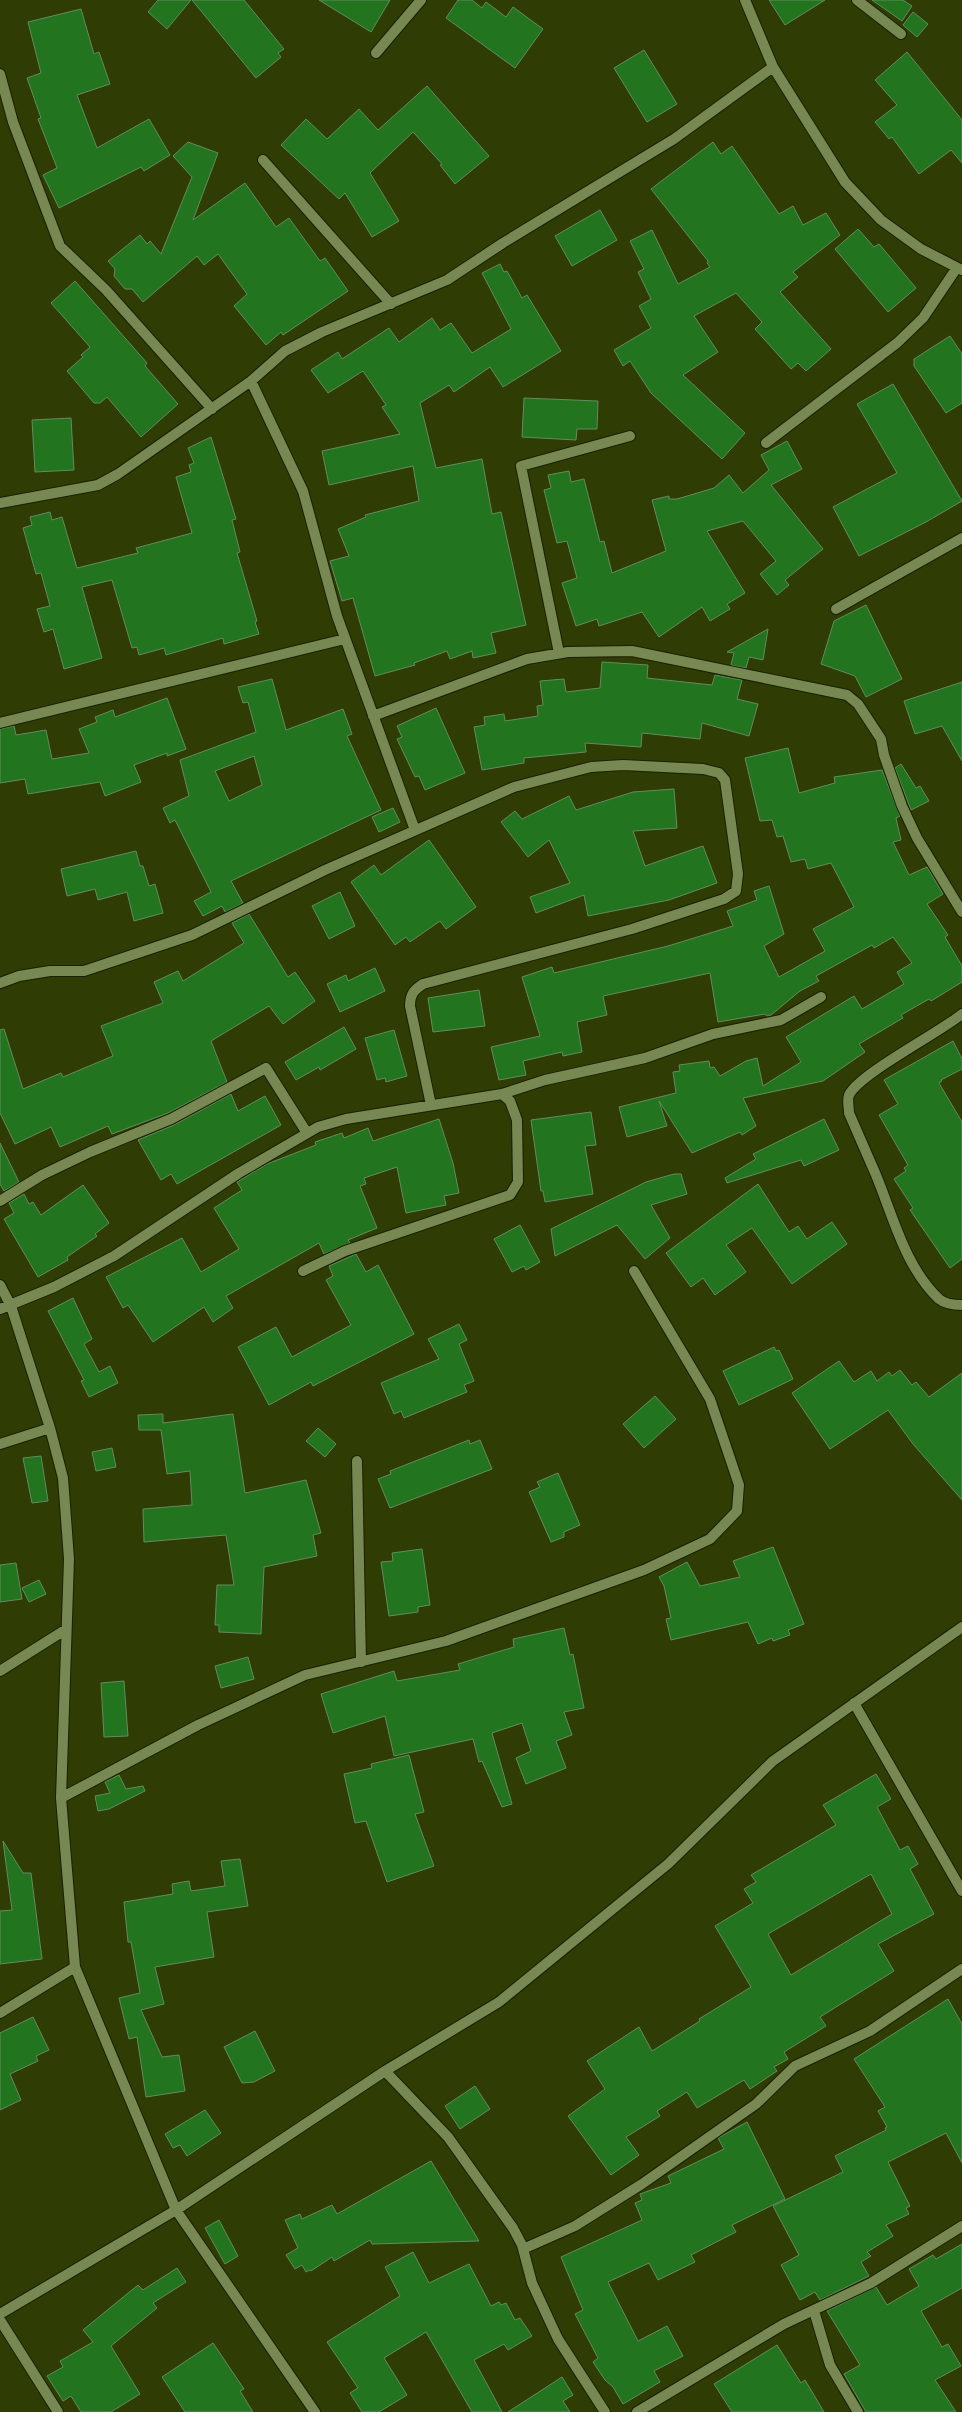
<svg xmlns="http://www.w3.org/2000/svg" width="962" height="2412" font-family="'DM Sans',sans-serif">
  <rect width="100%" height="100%" fill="#2f3c03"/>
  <!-- building -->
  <path fill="#23741e" stroke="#648b60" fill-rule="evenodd" d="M158,0H191L167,29L148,12Z
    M192,0H244L284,49L278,53L281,57L256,78Z
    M319,0H390L371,32Z
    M458,0H472L482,8L486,2L506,17L513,7L543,29L515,68L446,18Z
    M769,0H825L785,25Z
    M872,0H903L912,6L902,21Z
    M81,9L94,54L99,52L110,84L77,95L97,148L149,119L170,155L144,171L141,167L59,208L43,175L57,168L38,119L41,118L27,78L41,73L28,22Z
    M913,12L928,24L917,37L903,25Z
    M644,50L677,104L647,122L614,68Z
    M907,52L962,120V163L951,150L919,174L892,137L889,139L875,122L897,105L875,80Z
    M427,86L489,156L455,184L440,165L442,164L413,132L370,173L399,221L372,237L345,193L339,199L281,145L306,119L327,139L359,109L378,130Z
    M188,142L218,153L193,220L245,183L276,227L289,218L320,261L325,258L348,291L283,335L281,332L266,345L234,306L247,294L218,254L204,265L197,256L143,302L132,289H125L114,276L115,269L108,261L140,235L147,244L150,241L161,254L192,177L173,156Z
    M713,142L721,154L732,146L779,214L793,206L803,225L826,213L840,235L793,272L798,277L780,292L831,349L806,371L798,363L791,369L755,329L762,322L736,293L694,316L718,352L683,375L745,433L722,459L651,393L630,361L623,366L614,350L651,328L639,306L651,299L638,272L644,269L630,241L652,230L678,284L710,267L707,263L708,261L651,189Z
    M600,210L617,240L572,266L555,236Z
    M858,229L874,247L879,244L916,288L888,312L835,249Z
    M500,264L504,272L507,271L522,298L527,295L561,351L503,387L490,367L454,392L449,385L420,403L436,468L482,459L492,514L501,512L526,625L491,633L496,653L473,658L472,651L450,659L447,651L414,663L415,665L375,676L353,598L342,601L330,561L349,556L338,529L366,517L365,515L419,501L413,466L329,485L322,451L400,434L382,407L386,405L363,371L328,393L311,370L338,352L342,359L389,328L399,342L432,318L440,330L451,323L472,353L511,329L482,273Z
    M75,281L147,363L145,366L178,404L141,437L107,397L100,403H94L67,371L83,357L81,355L90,347L51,303Z
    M950,336L962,354V403L946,413L914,366V359Z
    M893,384L962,501L926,522L859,556L833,507L897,473L857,404Z
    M524,398L598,401L597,429H577L576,440L522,437Z
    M71,418L74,470L35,472L32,420Z
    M211,437L236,519L232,520L240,552L237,553L257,621L255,622L259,634L224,644L223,638L166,655L164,648L139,655L137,647L132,648L112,580L82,587L102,658L64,669L53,629L44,632L37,609L50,606L41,573L36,574L23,528L32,525L30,517L50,512L52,520L62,517L77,568L138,553L136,548L192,533L176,477L191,472L189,465L194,463L188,448Z
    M787,441L802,469L771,485L823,549L785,580L789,585L777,595L760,574L776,561L743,521L707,531L745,593L727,604L730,609L710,621L702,607L659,637L642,612L599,626L597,619L576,626L562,583L577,578L567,541L557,543L544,490L551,488L548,475L569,471L571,482L584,479L600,542L604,541L612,573L666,551L652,500L669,496V499H677L714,488L729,475L743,493L769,470L761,455Z
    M866,605L902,679L866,697L855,676L821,664L834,621Z
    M768,629L763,660L749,657L746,668L731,665L734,653L727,652Z
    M602,662L648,665L647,678L712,685L715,675L742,680L737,699L758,704L749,736L702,723L700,739L642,733L641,747L585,743L586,752L524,758V763L482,770L474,727L485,725L484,717L504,714L505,721L538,716L537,706L543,705L540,681L564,679L566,692L600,688Z
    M272,679L286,730L343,709L352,734L347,736L381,810L231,881L243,903L225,912L222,906L203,916L194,901L211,892L175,820L170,823L163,808L189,796L180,760L256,732L248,702L243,703L238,687ZM254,756L262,785L229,801L215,771Z
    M962,682V761L942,726L915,734L904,701Z
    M167,698L186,749L167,756V753L134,765L141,782L105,796L100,782L28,794L25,779L0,783V729L14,726L16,735L46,730L52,759L89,753L79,729L97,722L95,717L113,710L115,717Z
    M436,708L465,773L425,790L419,776L415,777L397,739L402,737L397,726Z
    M788,748L799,793L835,783L834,777L882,770L900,816L896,818L901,840L893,842L909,875L927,867L943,894L927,904L948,935L945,937L962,966V982L931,1001L929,999L901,1015L903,1018L859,1044L865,1052L823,1081L743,1098L756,1126L742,1135L740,1132L692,1153L659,1101L667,1126L627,1137L619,1107L676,1093L673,1072L680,1071L679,1065L709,1061L710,1068L714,1067L720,1076L746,1061L757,1058L763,1086L801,1062L786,1037L854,996L862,1009L904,984L897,972L912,963L893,937L874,948L872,945L816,976L819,981L800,991L771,1015L767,1016L765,1014L718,1022L710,973L603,996L607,1015L577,1022L582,1052L563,1056L562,1052L523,1061L526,1075L499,1080L491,1047L540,1036L522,977L552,967L554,973L668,946L733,926L727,911L757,900L754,891L769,886L784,934L764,946L779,977L825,951L813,929L854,907L831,863L808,869L805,859L791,862L783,836L777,837L772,820L760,821L745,758Z
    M901,764L916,788L920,786L929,801L911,810L895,768Z
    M674,789L677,828L633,831L645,866L703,846L717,883L669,900L588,916L584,895L536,913L530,897L570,883L549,840L528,857L501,822L515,811L522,819L569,796L576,810L633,792Z
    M393,808L400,822L379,832L372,817Z
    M429,840L476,907L446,929L440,921L410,942L406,937L395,945L351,882L374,865L381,875Z
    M136,851L140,866H143L149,886L155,884L163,913L134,921L127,892L98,900L95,889L67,896L61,869Z
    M340,892L355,926L329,939L312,906Z
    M249,914L288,977L295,972L315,1001L283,1024L269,1006L211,1041L227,1082L168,1113L112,1134L108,1126L60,1147L51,1127L15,1144L0,1113V1030L4,1029L23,1089L61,1073L63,1077L113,1056L101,1026L163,1003L154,982L178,971L183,981L244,943L232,923Z
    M375,968L385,991L340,1012L327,984L346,975L348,981Z
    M479,990L485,1026L433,1032L428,998Z
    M344,1027L356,1049L320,1070L319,1067L296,1080L285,1062Z
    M394,1030L407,1076L386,1082L385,1078L377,1080L365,1038Z
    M953,1041L962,1059V1069L941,1080L942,1081L939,1083L962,1122V1259L950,1268L910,1210L913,1208L894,1179L906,1171L904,1168L908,1165L879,1115L898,1104L884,1080Z
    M231,1094L238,1111L265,1096L281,1125L177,1184L171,1174L161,1180L138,1140L174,1125Z
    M591,1112L596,1145L585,1146L593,1194L545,1202L543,1191H541L531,1120Z
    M439,1119L453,1163L459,1193L444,1196L446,1205L406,1213L397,1167L364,1178L366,1184L360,1186L377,1228L348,1240L350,1243L324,1254L319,1243L226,1296L233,1308L213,1322L204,1307L153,1342L128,1305L123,1308L106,1277L182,1238L201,1272L239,1249L214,1208L242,1190L237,1182L267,1164L316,1145L315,1142L342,1133L344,1138L368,1128L373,1141Z
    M824,1119L839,1150L804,1166L801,1160L727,1183L725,1178L756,1159L753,1154Z
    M0,1143L19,1182L4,1191L0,1184Z
    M674,1174H681L687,1194L651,1205L670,1238L645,1259L617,1225L555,1256L551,1229L646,1182Z
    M758,1184L789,1232L798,1226L807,1239L832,1222L847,1244L792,1284L752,1228L726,1245L746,1272L715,1295L703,1278L691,1287L666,1253Z
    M83,1185L109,1223L95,1234L97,1236L67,1257L68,1260L38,1277L4,1219L14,1213L9,1203L24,1194L29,1204L33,1202L41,1215Z
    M520,1225L540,1262L526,1270L524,1266L512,1272L494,1239Z
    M356,1254L366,1272L378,1265L414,1334L313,1386L311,1382L269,1405L238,1347L276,1327L292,1357L351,1325L326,1280L333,1276L329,1266Z
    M73,1298L92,1339L84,1344L99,1372L110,1366L118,1383L89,1397L81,1381L84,1380L48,1311Z
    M459,1324L467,1340L459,1344L474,1381L464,1385L467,1392L404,1418L401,1411L394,1414L381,1383L439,1359L428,1339Z
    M774,1347L776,1351L779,1350L793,1379L739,1405L723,1371Z
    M839,1361L854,1382L871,1371L877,1381L889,1372L892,1376L900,1370L912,1385L916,1382L929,1397L962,1373V1500L913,1444L888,1410L830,1449L792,1393Z
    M655,1396L676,1419L644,1448L623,1424Z
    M163,1414V1423L233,1414L245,1493L306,1480L321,1533L313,1535L317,1556L264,1567L261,1634L219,1632V1625H215L217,1585H234L226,1535L144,1542L143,1509L192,1505L190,1471L167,1474L161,1430H139L138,1415Z
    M318,1428L336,1444L325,1457L306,1441Z
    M469,1440L470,1444L480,1440L492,1469L390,1508L378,1479L391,1474L390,1471Z
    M112,1448L116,1467L96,1471L92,1452Z
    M41,1456L48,1501L32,1503L23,1458Z
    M558,1473L580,1525L564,1532V1537L551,1542L529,1492L540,1487L537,1482Z
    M773,1547L804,1624L788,1630L790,1635L773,1641L772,1638L758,1644L748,1622L671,1640L666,1619L671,1618L664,1586L659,1577L687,1562L700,1586L740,1577L733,1561Z
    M422,1549L430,1605L418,1607V1612L389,1616L381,1562L393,1561L392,1553Z
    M16,1563L22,1599L0,1602V1565Z
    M39,1580L46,1594L29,1602L22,1588Z
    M564,1628L570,1655L573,1654L584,1708L564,1712L572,1735L556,1741L566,1768L526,1784L516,1758L531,1751L522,1723L492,1733L512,1804L502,1807L482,1761L479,1762L473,1739L394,1756L385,1716L333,1733L321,1694L394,1671L397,1681L460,1670L458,1664L514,1647L513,1639Z
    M248,1657L254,1679L221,1688L215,1666Z
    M124,1681L128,1736L104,1737L101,1683Z
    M409,1755L424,1812L415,1814L434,1866L387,1882L366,1821L355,1823L344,1774L372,1768L371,1764Z
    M876,1774L891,1799L877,1807L900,1850L908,1846L918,1864L910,1869L934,1914L878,1944L894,1971L820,2017L826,2026L784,2052L788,2059L774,2067L777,2071L750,2089L744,2080L697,2108L687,2092L657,2111L660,2116L626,2137L639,2155L611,2175L568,2116L605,2089L587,2061L639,2027L652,2051L700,2021L699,2019L751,1987L715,1926L753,1903L744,1889L756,1882L751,1875L836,1825L823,1805ZM871,1874L892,1914L791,1975L768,1934Z
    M119,1775L126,1789L143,1786L145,1791L109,1809L98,1811L95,1796L110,1793L105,1782Z
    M3,1841L23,1873H31L42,1959L0,1964V1911L12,1910Z
    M240,1859L248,1906L207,1912L214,1957L155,1967L164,2004L141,2010L162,2057L179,2055L185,2091L146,2097L137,2037L129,2039L119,1998L140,1993L131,1942H128L124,1902L173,1894L172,1884L189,1881L191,1891L225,1886L221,1861Z
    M948,1999L962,2024V2163L946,2133L888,2162L910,2206L906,2208L909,2214L886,2225L893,2236L867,2252L871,2256L861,2262L869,2276L820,2300L815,2292L800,2300L781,2265L799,2255L773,2206L843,2172L835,2156L886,2130L885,2128L887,2127L878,2111L885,2107L854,2059Z
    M33,2017L49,2050L36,2056L38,2061L10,2074L21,2100L0,2110V2033Z
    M255,2031L275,2071L254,2082L242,2083L224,2047Z
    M475,2086L490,2109L460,2129L445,2106Z
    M205,2110L221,2133L187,2156L180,2145L173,2148L165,2134Z
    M747,2122L785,2199L732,2225L736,2232L691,2255L695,2262L658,2280L649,2263L608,2282L638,2341L667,2326L683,2356L654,2371L660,2382L623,2404L613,2387L605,2380L593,2362L598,2358L575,2314L583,2310L561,2257L642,2220L635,2203L642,2200L640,2194L671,2183L668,2176L724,2149L718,2138Z
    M431,2161L479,2241L372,2244L370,2240L334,2261L332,2257L311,2271L310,2270L306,2272L302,2265L295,2269L286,2255L298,2248L285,2220L300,2214L302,2219L332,2205L337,2214Z
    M219,2220L238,2256L225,2264L205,2228Z
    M962,2244V2288L921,2311L942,2347L948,2344L961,2366L935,2380L956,2412H866L844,2374L860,2365L827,2311L876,2287L887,2305L919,2286L909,2269L933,2255L936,2259Z
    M413,2252L429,2283L469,2264L491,2306L499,2302L501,2305L506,2303L515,2320L520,2318L532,2336L508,2350L504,2344L474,2360L502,2412H472L426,2332L384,2358L407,2395L379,2412H362L350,2393L358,2388L327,2342L400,2296L385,2267Z
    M177,2268L186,2282L153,2303L157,2308L111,2346L140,2394L111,2412H81L71,2396L63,2401L47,2376L63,2367L60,2361L93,2342L83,2330L138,2285L143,2290Z
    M213,2343L244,2389L240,2391L253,2412H185L162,2377Z
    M777,2345L801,2383L805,2380L824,2412H732L714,2384Z
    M562,2377L573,2395L563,2401L570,2412H508Z"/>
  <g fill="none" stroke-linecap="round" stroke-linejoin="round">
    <defs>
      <path id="minor" d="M745,0L773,67L845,182L881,220L921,249L962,270
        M857,0L901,34
        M376,53L421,0
        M0,74L13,122L60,246L106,290L212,409
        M263,160L391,304
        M251,381L303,491L337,616L415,830
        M766,443L897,343L923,318L956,269
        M0,503L98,485L118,474L251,381L285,351L322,332L447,280L503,243L674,139L773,67
        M836,609L962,538
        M559,653L521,466L630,436
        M373,716L527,659L568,652L632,651L847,695L858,704L881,739L884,755L902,806L917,838L962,912
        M0,723L345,639
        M0,983L19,976L50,971H84L192,935L325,870L514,787L591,767L623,765L703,769L719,773L725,780L738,874L736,891L724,899L632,929L423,984C414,990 410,994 410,1006L431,1105
        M962,1014C939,1033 859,1074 849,1095C847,1100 849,1107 849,1113C858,1134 867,1154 876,1175C893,1216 905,1267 939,1299C945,1304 954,1305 962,1305
        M0,1201L42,1175L90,1152L171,1119L266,1068L307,1133
        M303,1271L345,1251L510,1195L518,1182L517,1120L510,1101L502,1094
        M0,1285L11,1306L50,1428L63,1478L69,1559L61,1798L75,1967L176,2210L315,2412
        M0,1309L54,1287L114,1256L239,1173L318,1127L346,1119L502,1094L545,1080L645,1058L713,1034L781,1020L821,997
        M0,1444L50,1428
        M357,1461L361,1662
        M0,1671L65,1630
        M854,1703L962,1891
        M61,1798L198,1725L305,1675L446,1641L644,1570L710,1539L737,1511L739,1485L710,1399L634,1271
        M0,2013L75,1967
        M385,2071L448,2137L513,2228L522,2245L532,2283L558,2339L605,2412
        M523,2249L575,2226L642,2184L756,2104L795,2066L870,2031L962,1969
        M814,2311L830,2365L858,2412
        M0,2314L176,2210L385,2071L499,2002L668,1864L773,1761L962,1627
        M0,2320L58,2412
        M637,2412L784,2324L871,2283L962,2226"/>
    </defs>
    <!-- minor casing -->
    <use href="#minor" stroke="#182100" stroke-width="12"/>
    <!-- minor -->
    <use href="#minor" stroke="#788852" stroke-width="10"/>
  </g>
</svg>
